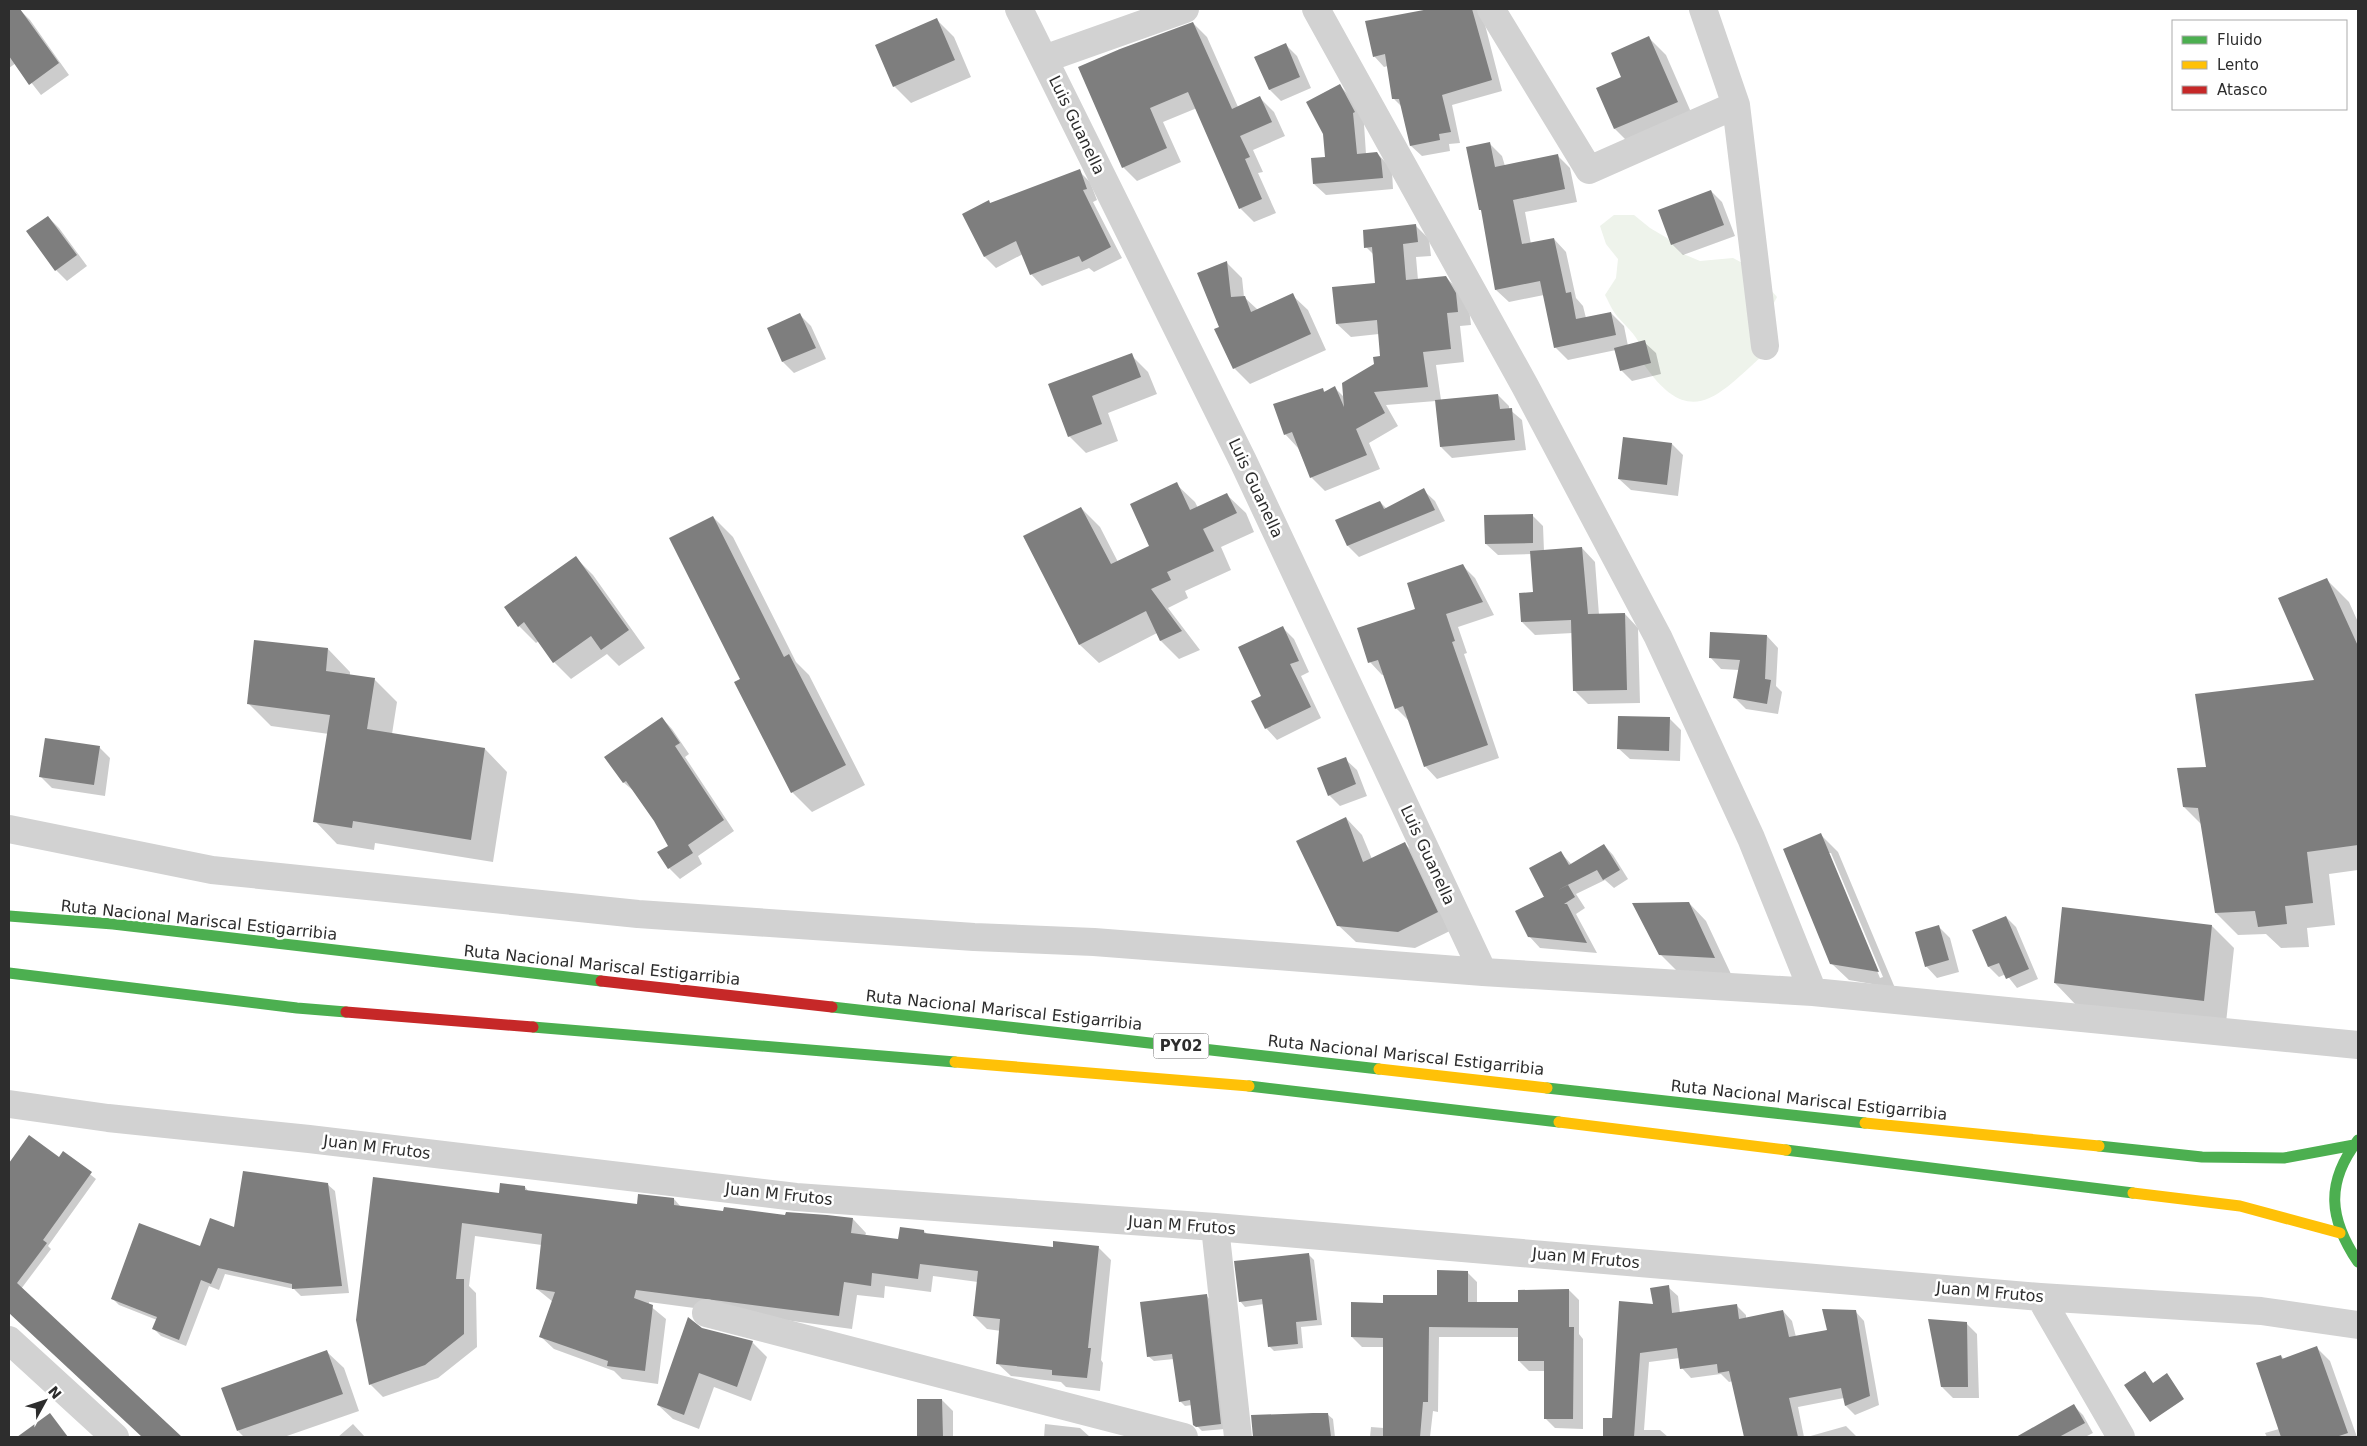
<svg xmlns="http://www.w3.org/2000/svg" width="2367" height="1446" font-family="'DejaVu Sans',sans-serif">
  <rect width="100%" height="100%" fill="#fff"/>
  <!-- green -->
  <path fill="#eef3eb" d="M1614,215H1634L1650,228L1667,238L1681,253L1700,261L1733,258L1750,267L1777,297L1768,314L1764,354C1718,396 1690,432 1643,363C1639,357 1642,348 1638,341C1632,330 1621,322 1614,312C1610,306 1608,300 1605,295L1616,278L1618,259L1606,244L1600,226Z"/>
  <!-- shadow -->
  <path fill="#0003" fill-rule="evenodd" d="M19,9L30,20L69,75L41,95L16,63L9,68V11L11,15Z
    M1436,9H1481L1502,91L1452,105L1460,143L1449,144L1450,151L1422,156L1411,146L1402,107L1394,99L1388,66L1384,67L1374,56L1366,22Z
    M937,20L954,37L971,77L911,103L894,86Z
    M1193,23L1207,37L1238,107L1260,98L1274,112L1285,136L1253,150L1263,172L1258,173L1276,213L1254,222L1240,208L1197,108L1163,122L1181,162L1137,181L1123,167L1079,68Z
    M1649,38L1666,55L1694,119L1632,146L1615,129L1598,89L1623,78Z
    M1286,45L1297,56L1311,88L1281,101L1270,90L1256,57Z
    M1340,86L1351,97L1365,123L1364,124L1366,154L1377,153L1388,165L1392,171L1393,189L1326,195L1314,184L1327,158Z
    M1490,144L1502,156L1505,166L1558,156L1570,168L1577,202L1525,212L1531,244L1554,239L1566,252L1576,298L1583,306L1586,318L1611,313L1624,326L1628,346L1644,342L1656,353L1661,374L1632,381L1621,370L1616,350L1568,360L1555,347L1544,295L1509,302L1496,290L1483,212L1480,209Z
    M1079,171L1090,182L1097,200L1093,202L1122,258L1094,272L1089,268L1042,286L1031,274L1023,254L996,268L985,257L964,215Z
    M1711,191L1722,202L1735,236L1683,255L1672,244Z
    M48,217L59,228L87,266L67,281L56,270Z
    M1416,226L1429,239L1431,256L1416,257L1418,280L1446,277L1459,291L1469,308L1471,325L1460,326L1464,362L1436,365L1441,400L1498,395L1509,406V409L1522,420L1526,450L1452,458L1441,447L1436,401L1386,405L1398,426L1369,443L1380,469L1325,491L1311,477L1298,448L1285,434L1322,389L1326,393L1335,388L1345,398L1382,357L1379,334L1351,337L1337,324L1377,284L1374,255L1366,247Z
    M1227,263L1242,278L1244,297L1258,310L1292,295L1308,310L1326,350L1250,384L1234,368Z
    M800,315L811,326L826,359L794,373L783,362L769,328Z
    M1131,355L1148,372L1157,394L1108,413L1118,441L1086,453L1069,436L1050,385Z
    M1672,444L1683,455L1678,496L1631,490L1619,479Z
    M1176,484L1195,502L1198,508L1227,495L1246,513L1254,532L1221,547L1231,570L1185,591L1188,598L1168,608L1200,650L1179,659L1161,641L1157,633L1099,663L1080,645L1024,537L1081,508L1100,527L1118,562L1151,547Z
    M1423,490L1435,501L1445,521L1359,557L1348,546L1337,520L1380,502L1387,509Z
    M1532,515L1543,526L1544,551L1582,548L1595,562L1599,615L1625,614L1638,628L1640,703L1588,704L1574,690L1573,633L1535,635L1522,622L1535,593L1532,554L1498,555L1486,544Z
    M713,517L733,537L796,662L809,675L865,785L812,812L792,792L742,680Z
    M576,558L593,575L645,648L619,666L607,654L571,679L554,662L539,641L536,643L519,626Z
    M1463,566L1475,578L1494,615L1458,627L1467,653L1464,654L1499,758L1437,779L1425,766L1409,721L1396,708L1385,674L1382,675L1370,662L1417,609Z
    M2327,580L2349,602L2358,622V870L2329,874L2335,925L2307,928L2309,947L2281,948L2266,934L2238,935L2216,913L2202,825L2184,807L2207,768L2315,682Z
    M1283,628L1294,639L1309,672L1301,676L1321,718L1277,740L1266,728L1262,697Z
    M1711,633L1767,636L1778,648L1776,686L1782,692L1778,714L1746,709L1735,698L1739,670L1721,669L1710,657Z
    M328,649L350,672V676L374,679L397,702L392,734L485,749L507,772L493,862L375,843L374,850L337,844L315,821L329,734L271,726L249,704Z
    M662,718L672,729L689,754L685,757L734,831L698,856L702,864L680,879L669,868V846L655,821L635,792L623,782Z
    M1670,719L1681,730L1680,761L1630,759L1618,748Z
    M99,747L110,758L105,796L52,788L41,777Z
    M1345,759L1357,770L1367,796L1340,806L1329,795Z
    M1346,818L1362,835L1372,859L1404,843L1421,860L1454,929L1415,948L1356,942L1338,925Z
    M1821,835L1838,852L1895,988L1849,980L1831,963ZM1828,853H1831L1883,977L1880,978Z
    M1604,845L1613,855L1628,879L1614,888L1605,880L1576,894L1585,908L1576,914L1597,953L1540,948L1529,936L1546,897L1561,853L1572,865Z
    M1689,903L1706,921L1731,974L1677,971L1660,954Z
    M2006,917L2016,927L2038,979L2017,988L2006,974L1999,977L1989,967L1974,930Z
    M1938,926L1950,938L1959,972L1937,978L1926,966Z
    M2212,926L2234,948L2226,1023L2077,1006L2055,983Z
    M29,1137L59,1159L63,1153L96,1179L48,1246L51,1249L21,1289L180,1437H144L9,1312V1228L11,1225L9,1224V1165Z
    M374,1178L500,1194L525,1187L529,1192L638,1206L674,1199L681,1207L724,1212L853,1219L866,1233L865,1236L899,1240L924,1231L927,1234L1054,1248L1098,1247L1111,1260L1101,1360L1103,1363L1100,1391L1066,1387L1061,1382L1011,1376L997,1363L1001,1331L987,1329L974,1316L978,1282L933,1276L931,1292L885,1286L884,1298L857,1295L852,1329L649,1302V1305L666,1319L658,1384L622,1379L614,1371L554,1349L540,1336L553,1302L537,1289L542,1245L475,1236L469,1286L476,1293L477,1347L438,1378L383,1397L370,1384Z
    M327,1184L335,1191L349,1293L301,1296L294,1289L225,1274L219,1290L209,1286L186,1346L161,1336L154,1329L157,1320L119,1305L112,1298L235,1229Z
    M1308,1254L1314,1260L1322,1325L1301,1327L1303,1348L1274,1351L1269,1346L1264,1304L1245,1307L1240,1301Z
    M1467,1272L1477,1282V1303H1519L1569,1290L1579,1300V1334L1583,1339V1429L1555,1428L1545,1418V1371H1529L1519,1361V1337H1439L1438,1412L1433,1411L1430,1437H1370L1371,1427L1384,1428V1347H1362L1352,1337L1384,1304L1438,1296Z
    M1668,1287L1678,1296L1680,1313L1736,1305L1746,1315V1319L1783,1311L1792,1321L1796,1337L1828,1331L1855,1311L1864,1321L1879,1405L1855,1415L1846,1406L1844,1398L1798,1407L1804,1437H1745L1733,1381L1729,1382L1721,1374L1691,1378L1682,1368L1680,1358L1649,1362L1644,1430H1660L1668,1437H1604V1419H1613L1654,1305Z
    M1206,1295L1211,1301L1225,1429L1202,1431L1195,1424L1192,1405L1185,1406L1180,1401L1174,1359L1154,1361L1148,1356Z
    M1966,1323L1977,1334L1979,1398H1953L1942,1387Z
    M702,1329L752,1342L767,1357L751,1401L714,1387L699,1429L673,1419L658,1405Z
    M2317,1348L2330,1361L2357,1437H2267L2265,1433L2279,1429L2281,1356L2284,1359Z
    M327,1352L344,1368L359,1411L284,1437H244L238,1431Z
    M918,1400H942L953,1411V1437H919Z
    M2074,1406L2083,1415L2093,1433L2085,1437H2019Z
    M1327,1414L1333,1419L1335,1437H1254L1253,1416Z
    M353,1424L365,1437H338Z
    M1045,1424L1080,1428L1090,1437H1044Z
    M1846,1426L1857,1437H1807Z"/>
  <!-- building -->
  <path fill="#7e7e7e" d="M9,9H20L59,63L29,85L9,56Z
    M1429,9H1472L1492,80L1442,95L1451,132L1439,134L1440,140L1410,146L1399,99H1392L1385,54L1373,57L1365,21Z
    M937,18L955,60L893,87L875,45Z
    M1193,22L1232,109L1260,96L1272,122L1240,136L1250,157L1245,159L1262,199L1239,209L1188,92L1150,108L1167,148L1122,168L1078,67L1120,49Z
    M1649,36L1678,102L1614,129L1596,88L1621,77L1611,53Z
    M1286,43L1300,77L1269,90L1254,57Z
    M1340,84L1355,112L1353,113L1357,154L1377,152L1381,159L1383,178L1313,184L1311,158L1325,157L1323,134L1306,102Z
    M1490,142L1495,167L1558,154L1565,189L1513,200L1522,244L1554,238L1566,293L1571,292L1576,319L1611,312L1616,335L1554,348L1540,281L1495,290L1481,210H1479L1466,147Z
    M1080,169L1087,189L1083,190L1111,247L1082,262L1079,256L1030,275L1016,241L984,257L962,214L989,200L990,203Z
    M1711,190L1724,225L1671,245L1658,210Z
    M48,216L77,255L55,271L26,231Z
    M1416,224L1418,242L1403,244L1406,280L1446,276L1456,293L1458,312L1447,313L1451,349L1423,352L1428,387L1374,392L1385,413L1356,429L1367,455L1310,478L1292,432L1284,435L1273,404L1323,388L1324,392L1335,386L1344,407L1342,383L1374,364L1373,357L1380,356L1377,320L1336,324L1332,287L1375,283L1372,247L1364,248L1363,230Z
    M1227,261L1231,297L1245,296L1251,312L1293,293L1311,334L1233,369L1214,329L1219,327L1197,273Z
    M800,313L816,348L782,362L767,328Z
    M1645,340L1651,363L1620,371L1614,348Z
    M1132,353L1141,377L1092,396L1102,424L1068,437L1048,384Z
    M1498,394L1500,409L1512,408L1515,440L1440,447L1435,400Z
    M1623,437L1672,443L1667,485L1618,479Z
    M1177,482L1190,510L1227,493L1237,513L1203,529L1214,551L1167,572L1171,580L1151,589L1182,631L1160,641L1146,611L1079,645L1023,536L1081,507L1111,564L1149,546L1130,504Z
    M1424,488L1435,510L1347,546L1335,520L1380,501L1384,509Z
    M1533,514V543L1485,544L1484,515Z
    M713,516L784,657L789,654L846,765L791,793L734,682L740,679L669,538Z
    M1582,547L1588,614L1625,613L1627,690L1573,691L1571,620L1521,622L1519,593L1533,592L1530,551Z
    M576,556L629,630L601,650L591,636L553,663L524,622L518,627L504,607Z
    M1463,564L1483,602L1446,614L1455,641L1452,642L1488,745L1424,767L1403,706L1395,709L1378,660L1368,663L1357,628L1415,609L1407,583Z
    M2327,578L2358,646V845L2307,852L2313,903L2285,906L2287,924L2258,927L2255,911L2215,913L2198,808L2183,807L2177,768L2206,767L2195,694L2314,680L2278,598Z
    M1283,626L1299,661L1290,664L1311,707L1265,729L1251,701L1261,696L1238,647Z
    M1710,632L1767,635L1765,679L1771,680L1767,704L1733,698L1740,660L1709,658Z
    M254,640L328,648L326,671L375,678L367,729L485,748L471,840L353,821L352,828L313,822L330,715L247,704Z
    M1618,716L1670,717L1669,751L1617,749Z
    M662,717L680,743L675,746L724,820L688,845L693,853L668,869L657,852L668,846L654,821L626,781L623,783L604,757Z
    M45,738L100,746L94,785L39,777Z
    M1346,757L1356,784L1328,796L1317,768Z
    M1346,817L1363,862L1405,842L1438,912L1398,932L1337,926L1296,841Z
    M1821,833L1879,972L1830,964L1783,849Z
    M1604,844L1620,870L1603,880L1597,870L1544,897L1529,868L1561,851L1569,865Z
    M1568,885L1575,897L1564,904H1567L1587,943L1528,937L1515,911Z
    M1689,902L1715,958L1659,955L1632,903Z
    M2062,907L2212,925L2204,1001L2054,983Z
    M2006,916L2029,969L2006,979L1999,963L1988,967L1972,930Z
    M1939,925L1949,960L1925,967L1915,932Z
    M29,1135L59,1157L63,1151L92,1172L43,1240L47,1243L17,1283L182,1437H142L9,1313V1163Z
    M243,1171L328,1183L342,1286L292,1289V1284L218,1268L211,1284L201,1280L179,1340L152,1329L157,1317L111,1299L139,1223L200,1246L210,1218L234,1227Z
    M373,1177L499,1193L500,1183L525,1186V1190L637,1204L638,1194L674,1198V1205L723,1211L724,1207L785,1215L786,1212L827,1215L853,1218L851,1233L898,1239L900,1227L924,1230V1233L1053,1247V1241L1099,1246L1088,1348H1091L1087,1378L1052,1375V1370L996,1364L1000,1319L973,1316L978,1271L920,1264L918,1279L872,1273L871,1286L844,1282L839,1316L636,1290L634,1298L653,1305L645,1371L607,1366L608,1361L539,1337L555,1292L536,1289L542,1234L462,1223L456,1279H464V1334L425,1365L369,1385L356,1320Z
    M1309,1253L1317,1320L1296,1322L1298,1344L1268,1347L1262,1299L1239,1302L1234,1261Z
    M1437,1270L1468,1271V1302H1518V1290L1569,1289V1327H1574L1573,1419H1544V1361H1518V1328L1429,1327L1428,1402H1423L1420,1437H1383V1338L1351,1337V1302L1383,1303V1295H1437Z
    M1669,1285L1672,1313L1737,1304L1739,1319L1783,1310L1789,1337L1827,1330L1822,1309L1856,1310L1870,1396L1845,1406L1841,1388L1789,1398L1798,1437H1744L1729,1371L1718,1373L1717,1364L1680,1369L1677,1348L1640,1353L1634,1437H1603V1418H1612L1619,1301L1653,1304L1650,1288Z
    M1207,1294L1221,1424L1196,1427L1193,1425L1190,1400L1179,1402L1172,1354L1147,1357L1140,1302Z
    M688,1317L702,1328L753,1341L737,1387L699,1373L684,1415L657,1405Z
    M1928,1319L1967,1322L1968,1387H1941Z
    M2317,1346L2348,1433L2336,1437H2281L2256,1363L2281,1355L2282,1359Z
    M327,1350L343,1394L237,1431L221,1388Z
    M2145,1371L2153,1383L2167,1373L2184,1399L2150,1422L2124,1385Z
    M917,1399H942L943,1437H917Z
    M2074,1404L2085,1423L2059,1437H2016Z
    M50,1413L68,1437H17Z
    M1313,1413H1328L1331,1437H1253L1251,1415Z"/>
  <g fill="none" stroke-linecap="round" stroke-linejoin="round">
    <!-- street -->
    <path stroke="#d2d2d2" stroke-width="28" d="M1019,9L1243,461L1483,972
      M1316,9L1525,386L1658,637L1751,838L1813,992
      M1491,9L1589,170L1736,105
      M1703,9L1736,105L1765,346
      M1044,59L1185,9
      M9,829L212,870L638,914L974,937L1094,942L1483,972L1813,992L2358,1045
      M9,1104L108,1118L309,1139L796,1197L1215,1227L2040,1297L2261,1311L2358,1325
      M1215,1227L1238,1437
      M2040,1297L2121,1437
      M706,1313L1184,1437
      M9,1340L115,1437"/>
    <!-- fast -->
    <path stroke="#4caf50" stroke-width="11" d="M9,916L113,924L601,981
      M9,973L297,1008L346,1012
      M832,1007L1379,1069
      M533,1027L955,1062
      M1249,1086L1559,1122
      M1547,1088L1865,1123
      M2358,1140C2325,1183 2329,1219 2358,1262
      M2099,1146L2202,1157L2284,1158L2354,1145
      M1786,1150L2133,1193"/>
    <!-- slow -->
    <path stroke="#ffc107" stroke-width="11" d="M955,1062L1249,1086
      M1379,1069L1547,1088
      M1559,1122L1786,1150
      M1865,1123L2099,1146
      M2133,1193L2240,1206L2340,1233"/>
    <!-- jam -->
    <path stroke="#c62828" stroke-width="11" d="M601,981L832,1007
      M346,1012L533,1027"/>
  </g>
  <g text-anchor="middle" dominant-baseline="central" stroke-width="5" stroke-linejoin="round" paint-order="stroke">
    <!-- shield labels -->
    <rect fill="#fff" stroke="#6c6c6c" stroke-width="1" x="1153.5" y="1033.5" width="55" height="25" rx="4"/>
    <g font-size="15" font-weight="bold" fill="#2d2d2d">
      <text x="1181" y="1046">PY02</text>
    </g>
    <!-- street labels -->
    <g font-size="16" fill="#2d2d2d" stroke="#fff">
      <text transform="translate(1077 125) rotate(64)">Luis Guanella</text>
      <text transform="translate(1256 488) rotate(65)">Luis Guanella</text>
      <text transform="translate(1428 855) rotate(65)">Luis Guanella</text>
      <text transform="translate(199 920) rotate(6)">Ruta Nacional Mariscal Estigarribia</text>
      <text transform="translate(602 965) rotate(6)">Ruta Nacional Mariscal Estigarribia</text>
      <text transform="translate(1004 1010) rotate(6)">Ruta Nacional Mariscal Estigarribia</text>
      <text transform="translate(1406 1055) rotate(6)">Ruta Nacional Mariscal Estigarribia</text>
      <text transform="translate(1809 1100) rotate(6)">Ruta Nacional Mariscal Estigarribia</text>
      <text transform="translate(377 1147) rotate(7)">Juan M Frutos</text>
      <text transform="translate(779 1194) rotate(6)">Juan M Frutos</text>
      <text transform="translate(1182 1225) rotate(4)">Juan M Frutos</text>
      <text transform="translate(1586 1258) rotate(5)">Juan M Frutos</text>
      <text transform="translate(1990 1292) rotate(5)">Juan M Frutos</text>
    </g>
  </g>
  <!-- border -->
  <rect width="2367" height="1446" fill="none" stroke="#2d2d2d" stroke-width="20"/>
  <!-- legend -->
  <rect x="2172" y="20" width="175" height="90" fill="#ffffff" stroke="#ababab"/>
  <rect x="2182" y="36" width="25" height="8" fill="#4caf50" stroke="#ababab"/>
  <text x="2217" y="45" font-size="15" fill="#2d2d2d">Fluido</text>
  <rect x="2182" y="61" width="25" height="8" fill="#ffc107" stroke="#ababab"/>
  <text x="2217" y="70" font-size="15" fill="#2d2d2d">Lento</text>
  <rect x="2182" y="86" width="25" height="8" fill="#c62828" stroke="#ababab"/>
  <text x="2217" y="95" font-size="15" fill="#2d2d2d">Atasco</text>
  <!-- north arrow -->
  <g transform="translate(45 1401) rotate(50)" stroke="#ffffff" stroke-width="4" paint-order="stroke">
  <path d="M0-4L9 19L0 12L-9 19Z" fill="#2d2d2d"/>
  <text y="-8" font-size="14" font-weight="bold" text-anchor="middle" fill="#2d2d2d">N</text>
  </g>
</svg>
